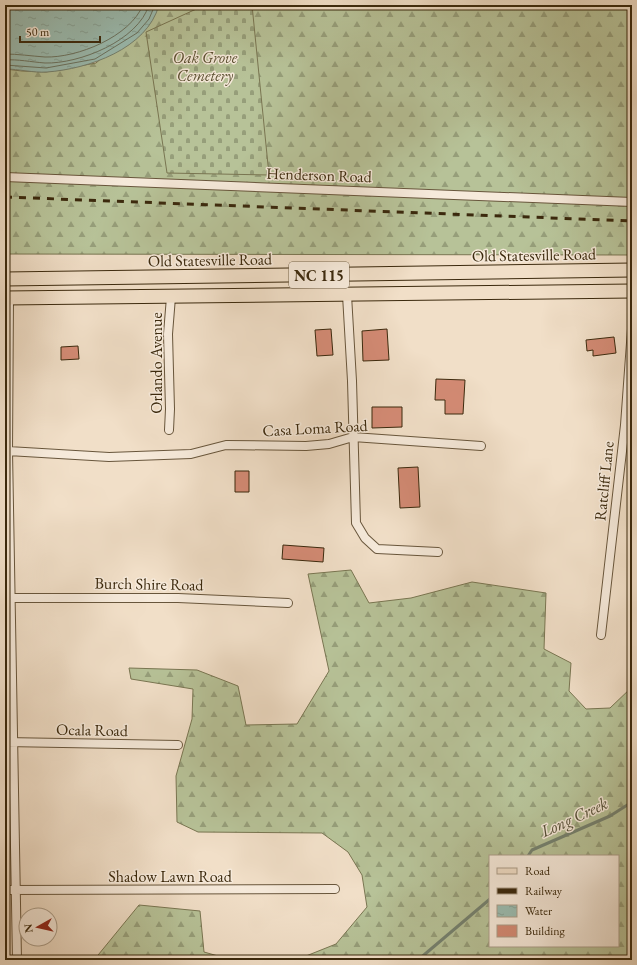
<svg xmlns="http://www.w3.org/2000/svg" width="637" height="965" font-family="'EB Garamond',serif">
  <defs>
    <pattern id="forest-firs" width="22" height="20" patternUnits="userSpaceOnUse"><rect width="22" height="20" fill="#b7c298"/><path d="M5 1l3.5 6h-7zM16 11l3.5 6h-7z" fill="#969e7a"/></pattern>
    <pattern id="cemetery-stones" width="16" height="16" patternUnits="userSpaceOnUse"><rect width="16" height="16" fill="#b7c298"/><path d="M2 7V4a2 2 0 0 1 4 0v3zM10 15v-3a2 2 0 0 1 4 0v3z" fill="#969e7a"/></pattern>
    <pattern id="water-ripples" width="26" height="14" patternUnits="userSpaceOnUse"><rect width="26" height="14" fill="#9bbdb2"/><path d="M2 4q2-2 4 0t4 0M15 11q2-2 4 0t4 0" fill="none" stroke="#86a298"/></pattern>
  </defs>
  <rect width="100%" height="100%" fill="#f1dfc8"/>
  <filter id="stains"><feTurbulence type="fractalNoise" baseFrequency=".005" numOctaves="4"/><feColorMatrix values="0 0 0 0 .2 0 0 0 0 .09 0 0 0 0 .02 0 0 0 .5 -.17"/></filter>
  <radialGradient id="worn" r=".72"><stop offset=".6" stop-color="#630" stop-opacity="0"/><stop offset="1" stop-color="#630" stop-opacity=".3"/></radialGradient>
  <!-- forest -->
  <path fill="url(#forest-firs)" stroke="#797652" fill-rule="evenodd" d="M159,5H632V255L5,254V69L22,71L46,72L96,63L157,10Z
    M351,570L369,603L411,598L472,582L546,593L544,649L571,663L569,691L586,709L610,708L632,687V960H296L336,944L367,907L362,875L348,852L322,833L198,832L177,822L176,776L192,719L193,689L131,679L129,668L197,670L238,686L246,725L297,724L329,671L308,574ZM490,856H618V946H490Z
    M139,905L200,911L204,952L232,960H94Z"/>
  <!-- cemetery -->
  <path fill="url(#cemetery-stones)" stroke="#797652" d="M205,5H252L269,175L167,173L146,32Z"/>
  <!-- water -->
  <path fill="url(#water-ripples)" stroke="#758270" d="M5,5H159C147,49 88,69 47,72C33,73 19,69 5,69Z"/>
  <g fill="none" stroke-linecap="round" stroke-linejoin="round">
    <!-- shore -->
    <path stroke="#6b7360" stroke-width="1" d="M5,54C18,54 31,56 45,57C77,58 130,37 143,5
      M5,60C18,59 31,62 45,63C79,64 138,41 149,5
      M5,65L46,68L95,59L137,33L149,19L155,5"/>
    <!-- stream -->
    <path stroke="#758270" stroke-width="3" d="M528,856L532,850L610,816L632,802
      M418,960L490,899"/>
  </g>
  <!-- building -->
  <path fill="#d48b75" stroke="#3b290d" d="M331,329L333,355L317,356L315,330Z
    M387,329L389,360L363,361L362,331Z
    M614,337L616,353L593,356V350L587,351L586,340Z
    M78,346L79,359L61,360V347Z
    M436,379L465,380L463,414H445V400H435Z
    M372,407H402V427L372,428Z
    M418,467L420,507L400,508L398,468Z
    M235,471H249V492H235Z
    M283,545L324,548L323,562L282,559Z"/>
  <g fill="none" stroke-linecap="round" stroke-linejoin="round">
    <defs>
      <path id="street" d="M5,177L632,202
        M347,295L352,381L356,523L365,538L377,549L438,552
        M9,298L8,451L17,960
        M169,430L170,409L168,334L171,297
        M8,451L109,457L191,454L226,445L306,446L329,444L353,437L481,446
        M10,598H178L288,603
        M601,635L625,425L632,329
        M5,742L178,745
        M5,890L335,889"/>
      <path id="primary" d="M5,279L632,270
        M5,298L632,291"/>
    </defs>
    <!-- street casing -->
    <use href="#street" stroke="#68563c" stroke-width="10"/>
    <!-- primary casing -->
    <use href="#primary" stroke="#3b290d" stroke-width="15"/>
    <!-- street -->
    <use href="#street" stroke="#f6eadb" stroke-width="8"/>
    <!-- primary -->
    <use href="#primary" stroke="#f1dfc8" stroke-width="13"/>
    <!-- rail -->
    <path stroke="#3b290d" stroke-width="3" stroke-dasharray="7 7" stroke-linecap="butt" d="M5,197L632,221"/>
  </g>
  <g text-anchor="middle" dominant-baseline="central" stroke-width="3" stroke-linejoin="round" paint-order="stroke">
    <!-- shield labels -->
    <rect fill="#f6eadb" stroke="#73634b" stroke-width="1" x="289" y="262" width="60" height="26" rx="3"/>
    <g font-size="15" font-weight="bold" fill="#3b290d">
      <text x="319" y="275">NC 115</text>
    </g>
    <!-- park labels -->
    <g font-size="16" font-style="italic" fill="#5a4f30" stroke="#f6eadb">
      <text x="205" y="57">Oak Grove<tspan x="205" dy="18">Cemetery</tspan></text>
    </g>
    <!-- street labels -->
    <g font-size="16" fill="#3b290d" stroke="#f6eadb">
      <text transform="translate(319 175) rotate(2)">Henderson Road</text>
      <text transform="translate(534 255) rotate(-1)">Old Statesville Road</text>
      <text transform="translate(210 260) rotate(-1)">Old Statesville Road</text>
      <text transform="translate(156 363) rotate(-90)">Orlando Avenue</text>
      <text transform="translate(315 428) rotate(-3)">Casa Loma Road</text>
      <text transform="translate(604 481) rotate(-84)">Ratcliff Lane</text>
      <text transform="translate(149 584) rotate(1)">Burch Shire Road</text>
      <text transform="translate(92 730) rotate(1)">Ocala Road</text>
      <text x="170" y="876">Shadow Lawn Road</text>
    </g>
    <!-- water labels -->
    <g font-size="17" font-style="italic" fill="#534e36" stroke="#f6eadb">
      <text transform="translate(574 817) rotate(-25)">Long Creek</text>
    </g>
  </g>
  <!-- margin -->
  <rect width="637" height="965" fill="none" stroke="#f1dfc8" stroke-width="20"/>
  <rect x="6" y="6" width="625" height="953" fill="none" stroke="#3b290d" stroke-width="2"/>
  <rect x="10" y="10" width="617" height="945" fill="none" stroke="#3b290d"/>
  <!-- legend -->
  <rect x="489" y="855" width="130" height="92" fill="#f6eadb" stroke="#ab9d89"/>
  <rect x="497" y="868" width="20" height="6" fill="#f1dfc8" stroke="#ab9d89"/>
  <text x="525" y="875" font-size="12" fill="#3b290d">Road</text>
  <rect x="497" y="888" width="20" height="6" fill="#3b290d" stroke="#ab9d89"/>
  <text x="525" y="895" font-size="12" fill="#3b290d">Railway</text>
  <rect x="497" y="905" width="20" height="12" fill="url(#water-ripples)" stroke="#ab9d89"/>
  <text x="525" y="915" font-size="12" fill="#3b290d">Water</text>
  <rect x="497" y="925" width="20" height="12" fill="#d48b75" stroke="#ab9d89"/>
  <text x="525" y="935" font-size="12" fill="#3b290d">Building</text>
  <!-- north arrow -->
  <g transform="translate(38 927) rotate(262)"><circle r="19" fill="#f6eadb" stroke="#ab9d89"/>
  <path d="M0-3L7 15L0 10L-7 15Z" fill="#8f2418"/>
  <text y="-6" font-size="11" font-weight="bold" text-anchor="middle" fill="#3b290d">N</text>
  </g>
  <!-- scale -->
  <path d="M20 36v6h80v-6" fill="none" stroke="#3b290d" stroke-width="2"/>
  <text x="26" y="36" font-size="12" fill="#3b290d" stroke="#f6eadb" stroke-width="3" paint-order="stroke">50 m</text>
  <rect width="100%" height="100%" filter="url(#stains)"/>
  <rect width="100%" height="100%" fill="url(#worn)"/>
</svg>
